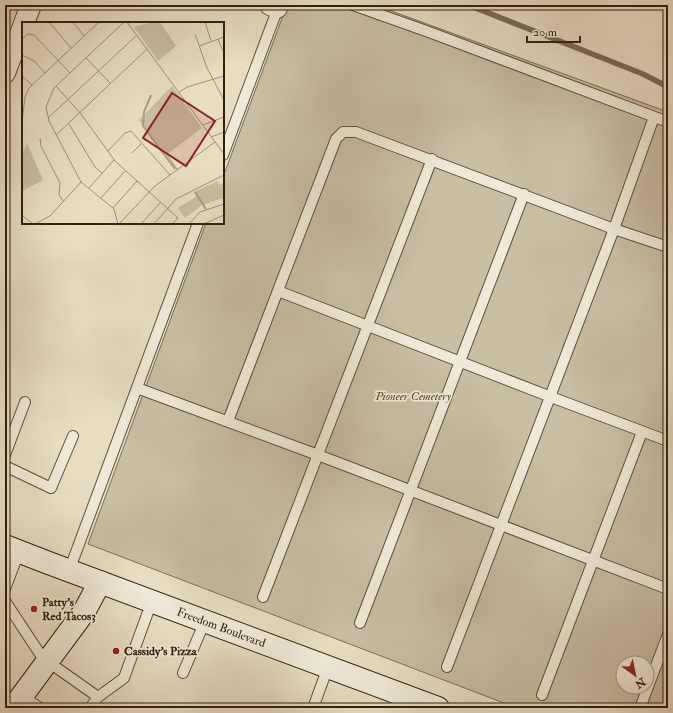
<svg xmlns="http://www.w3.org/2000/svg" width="673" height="713" font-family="'IM FELL Double Pica',serif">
  <rect width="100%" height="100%" fill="#e8ddc3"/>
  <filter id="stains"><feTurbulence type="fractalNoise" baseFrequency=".005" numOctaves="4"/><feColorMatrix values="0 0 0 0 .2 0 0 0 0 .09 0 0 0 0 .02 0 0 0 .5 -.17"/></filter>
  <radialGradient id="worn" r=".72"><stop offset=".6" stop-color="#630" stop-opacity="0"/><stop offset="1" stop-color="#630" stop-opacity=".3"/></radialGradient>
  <!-- green -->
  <path fill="#c9bda4" stroke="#7c6f58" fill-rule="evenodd" d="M287,5H375L668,112V708H517L88,544L206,223H223V177ZM623,663H647V687H623Z"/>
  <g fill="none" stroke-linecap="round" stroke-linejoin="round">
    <!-- stream -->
    <path stroke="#786b55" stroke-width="5.5" d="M468,5L643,74L668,87"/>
    <defs>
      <path id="lane" d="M353,5L429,32L668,122
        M223,155L279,5
        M278,291L551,397L668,441
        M137,388L318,455L668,589
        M228,421L336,139L343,132H356L614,229L668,247
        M5,455L25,402
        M5,466L51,488L73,436
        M69,571L198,223
        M5,589L19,552
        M263,597L432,159
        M5,601L46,663
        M360,623L524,194
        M47,661L98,697
        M447,667L614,229L654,117
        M183,673L205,621
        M542,695L642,432
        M22,696L40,708
        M90,708L98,697L124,678L152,601
        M313,708L328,667
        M640,708L668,634"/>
      <path id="street" d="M270,5L277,8
        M24,23L31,5
        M5,73L23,26"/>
      <g id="secondary">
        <path id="s1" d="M5,546L46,562L438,708"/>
        <path d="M13,708L84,612L100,582"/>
      </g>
    </defs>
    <!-- lane casing -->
    <use href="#lane" stroke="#5d503a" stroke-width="12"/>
    <!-- street casing -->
    <use href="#street" stroke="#5d503a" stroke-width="22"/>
    <!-- secondary casing -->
    <use href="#secondary" stroke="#2f210d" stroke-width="24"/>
    <!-- lane -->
    <use href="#lane" stroke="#f0e9d8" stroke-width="10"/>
    <!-- street -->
    <use href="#street" stroke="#f0e9d8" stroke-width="20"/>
    <!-- secondary -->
    <use href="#secondary" stroke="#f0e9d8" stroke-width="22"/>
  </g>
  <!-- markers -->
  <g fill="#8f2418" stroke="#f0e9d8" stroke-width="1.5">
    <circle cx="34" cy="609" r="4"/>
    <circle cx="116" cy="651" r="4"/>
  </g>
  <g text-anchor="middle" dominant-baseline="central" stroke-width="3.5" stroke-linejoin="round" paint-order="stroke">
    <!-- park labels -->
    <g font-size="12" font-style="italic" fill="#564833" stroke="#f0e9d8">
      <text x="413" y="396">Pioneer Cemetery</text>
    </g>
    <!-- poi labels -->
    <g font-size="12" font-weight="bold" fill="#2f210d" stroke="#f0e9d8" text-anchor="start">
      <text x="42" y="602">Patty's<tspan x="42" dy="14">Red Tacos3</tspan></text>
      <text x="124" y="651">Cassidy's Pizza</text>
    </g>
    <!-- street labels -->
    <g font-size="12" fill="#2f210d" stroke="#f0e9d8">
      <text stroke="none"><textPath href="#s1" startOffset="231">Freedom Boulevard</textPath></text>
    </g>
  </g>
  <!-- overview -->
  <g transform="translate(22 22)">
    <rect width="202" height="202" fill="#e8ddc3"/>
    <path d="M131,0H138L154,24L136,39L112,5ZM150,64L180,106L144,133L117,98ZM5,121L21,158L0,169V132ZM196,159L197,163L201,161L202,176L180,183L163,196L156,186L175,174L172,170Z" fill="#c9bda4"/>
    <path fill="none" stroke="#a99d85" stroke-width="2" d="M129,73L122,90L121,104L153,147M173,170L184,187"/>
    <path fill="none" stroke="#9e927a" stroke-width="1" d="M27,0L49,26M51,0L62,14M105,0L202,132M183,0L189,19M173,12L185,46L202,78M0,17L6,12L12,13L48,51M196,17L201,29M177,24L202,15M0,33L12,39L23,51M64,36L89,62M0,54L10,63M34,64L59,92L93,139L156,196L150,202M157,70L165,65L202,54M26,96L115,13M0,100L3,75L7,66L77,0M47,102L73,145L80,151M181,103L202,95M34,113L125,27M189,115L202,110M18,116L19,124L38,161L37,173L41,179M86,129L103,111L109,109L148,153M110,131L119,122M145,133L155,147M67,166L92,138M79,176L104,148M91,186L115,159M0,193L11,202M13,202L28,194L59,160M96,202L92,187L59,160L27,99L24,85L32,66L102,0M97,202L133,164L193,120M119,202L139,180M132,202L154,177L202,153M167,202L178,190L202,182M182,202L202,193"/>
    <path fill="#8f2418" fill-opacity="0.15" stroke="#8f2418" stroke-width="2" d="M150,71L193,99L164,144L121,116Z"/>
    <rect width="202" height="202" fill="none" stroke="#2f210d" stroke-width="2"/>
  </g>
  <!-- margin -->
  <rect width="673" height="713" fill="none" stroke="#e8ddc3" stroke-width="20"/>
  <rect x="6" y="6" width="661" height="701" fill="none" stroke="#2f210d" stroke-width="2"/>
  <rect x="10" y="10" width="653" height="693" fill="none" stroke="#2f210d"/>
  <!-- north arrow -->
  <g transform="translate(635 675) rotate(147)"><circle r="19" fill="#f0e9d8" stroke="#a39987"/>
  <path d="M0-3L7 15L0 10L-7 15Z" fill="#8f2418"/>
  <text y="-6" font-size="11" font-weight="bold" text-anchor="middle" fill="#2f210d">N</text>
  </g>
  <!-- scale -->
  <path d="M527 36v6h53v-6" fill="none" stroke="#2f210d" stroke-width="2"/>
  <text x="533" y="36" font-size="12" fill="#2f210d" stroke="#f0e9d8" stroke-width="3" paint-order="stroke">20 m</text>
  <rect width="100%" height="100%" filter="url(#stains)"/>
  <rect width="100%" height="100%" fill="url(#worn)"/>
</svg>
